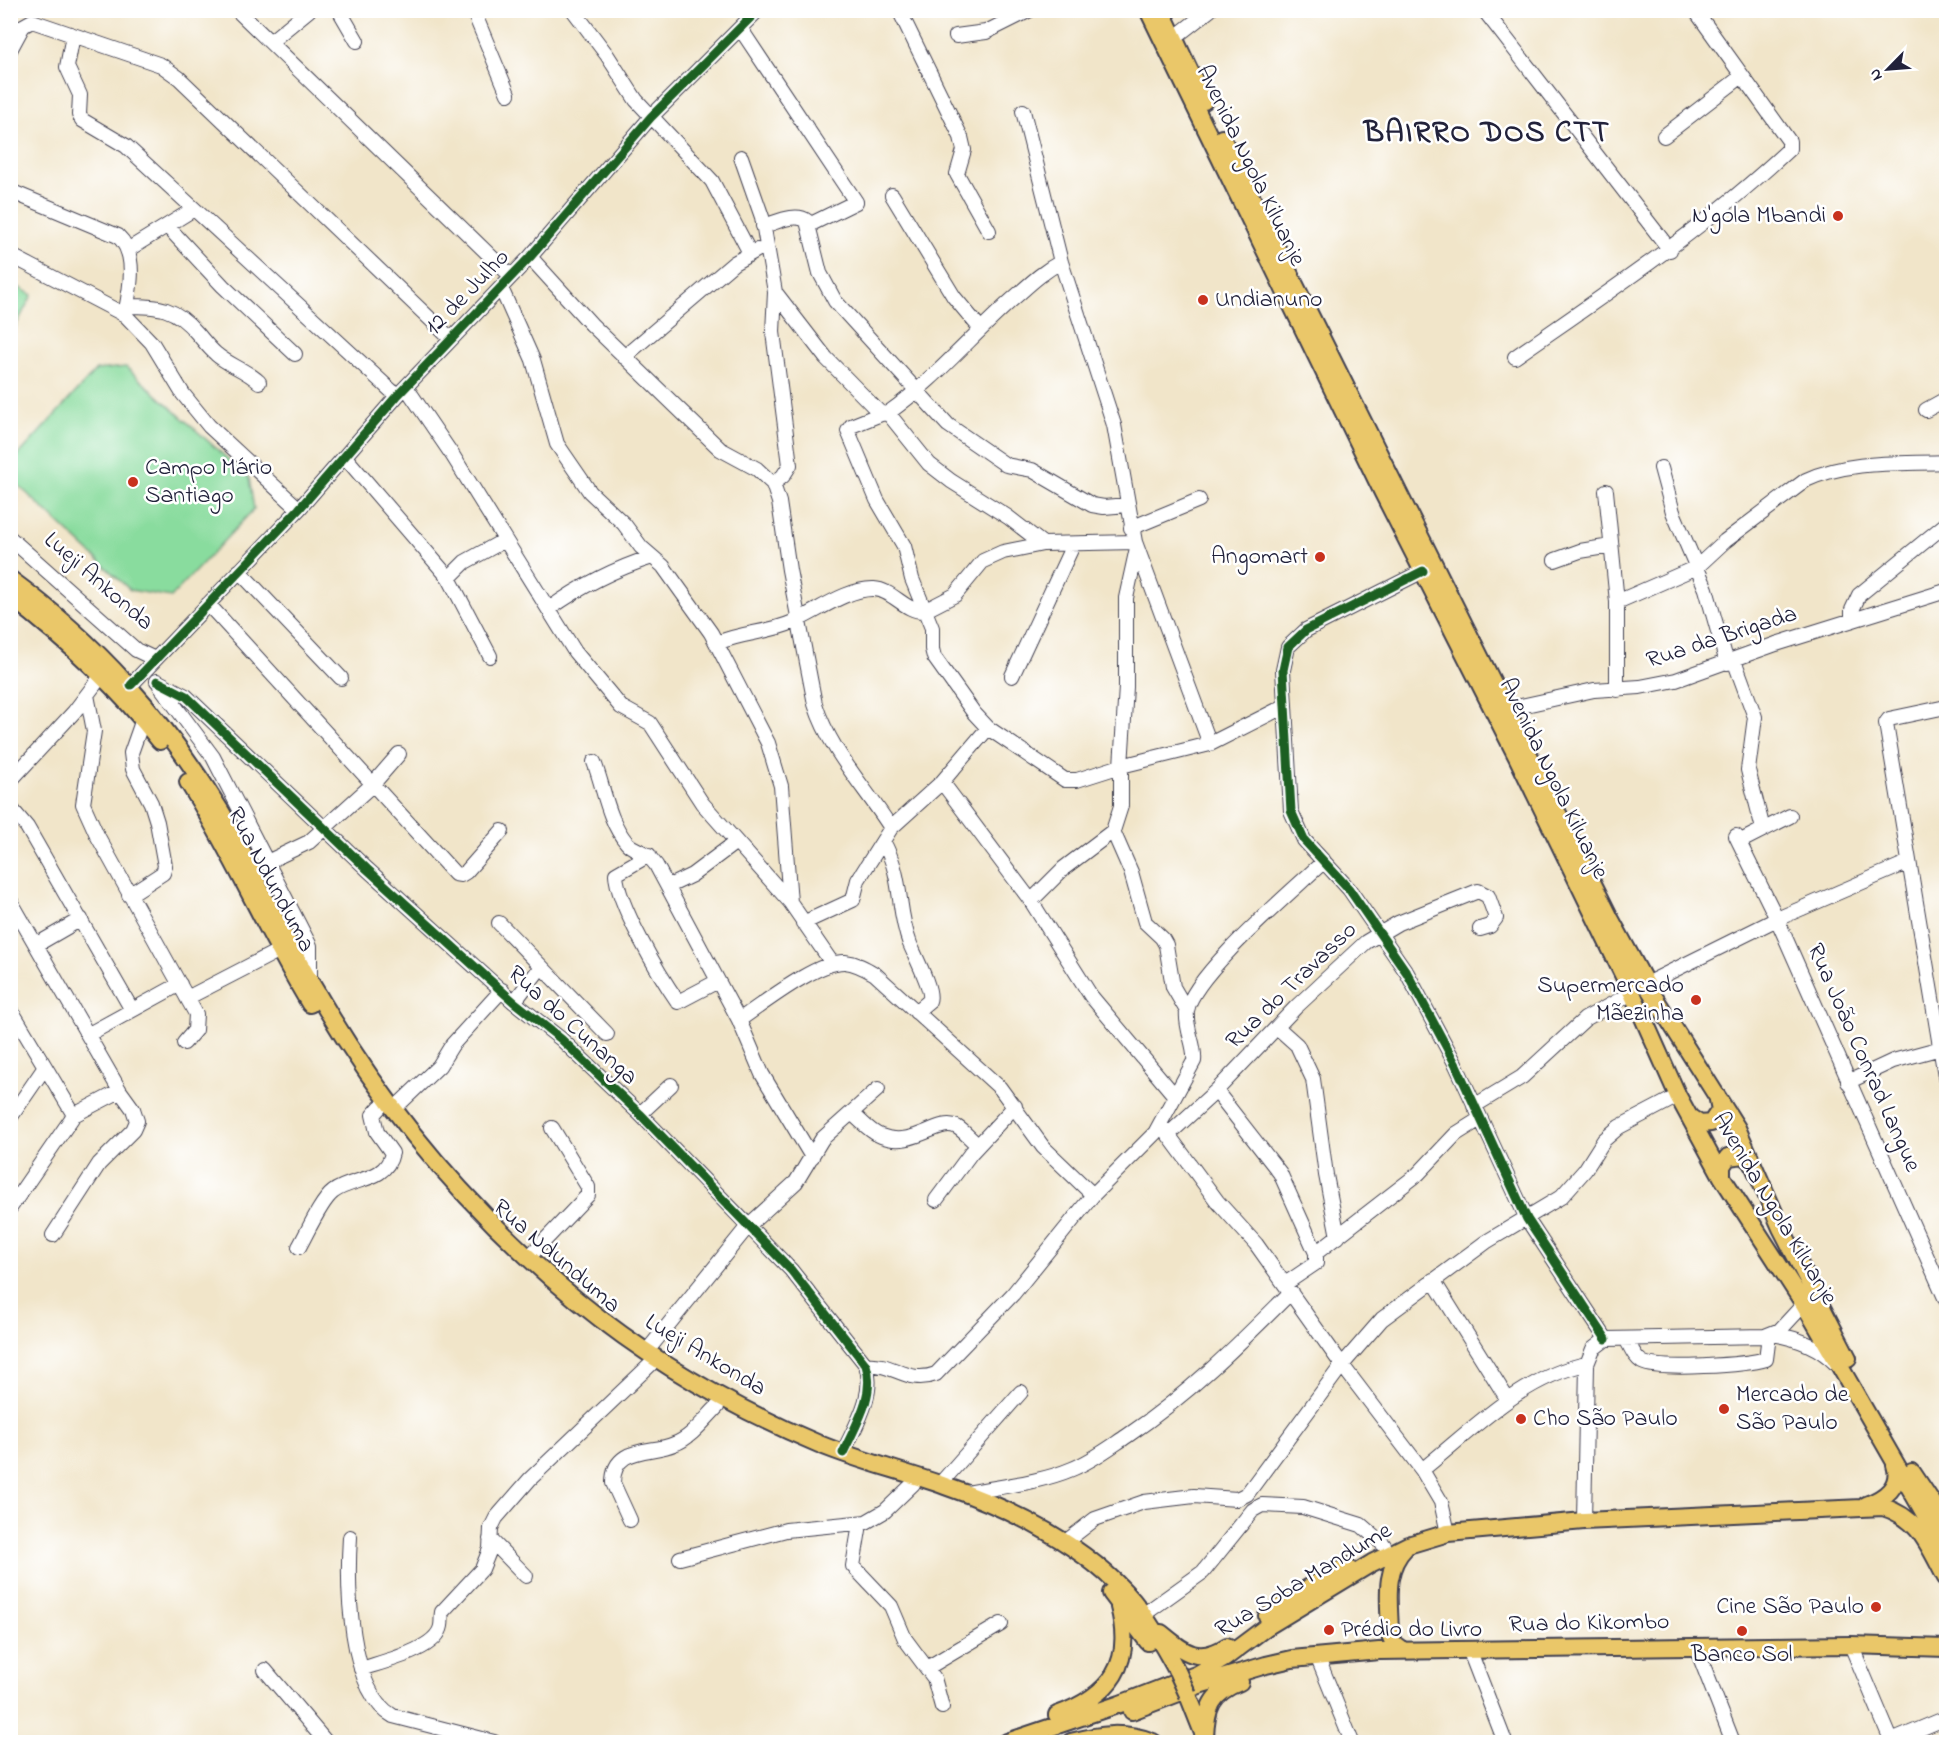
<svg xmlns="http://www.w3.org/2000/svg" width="1957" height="1753" font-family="'Indie Flower',sans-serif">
  <rect width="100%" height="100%" fill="#fff"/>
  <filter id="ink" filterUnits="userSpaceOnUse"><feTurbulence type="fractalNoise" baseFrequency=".0167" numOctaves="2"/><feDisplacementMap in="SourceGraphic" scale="12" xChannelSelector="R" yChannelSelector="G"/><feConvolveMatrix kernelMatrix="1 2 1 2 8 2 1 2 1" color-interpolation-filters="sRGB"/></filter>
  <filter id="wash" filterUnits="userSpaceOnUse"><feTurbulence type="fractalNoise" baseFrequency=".008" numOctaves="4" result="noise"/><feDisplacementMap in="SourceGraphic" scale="24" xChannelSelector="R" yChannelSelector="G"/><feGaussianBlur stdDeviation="1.35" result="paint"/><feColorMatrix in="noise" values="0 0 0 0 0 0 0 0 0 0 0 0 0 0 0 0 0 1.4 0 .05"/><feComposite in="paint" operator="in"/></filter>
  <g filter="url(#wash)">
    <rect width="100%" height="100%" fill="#f1e5c9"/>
    <!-- pitch -->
    <path fill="#89dc9e" stroke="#567f6c" stroke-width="1.5" d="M11,283L32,295L11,335Z
      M126,367L249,478L254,509L171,597L130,590L18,485L14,460L96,370Z"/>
  </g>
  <g filter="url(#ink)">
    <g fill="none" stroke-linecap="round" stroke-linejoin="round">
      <defs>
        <path id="minor" d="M237,10L511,276
          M339,10L357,41
          M473,10L508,94
          M573,10L607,55L636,100L712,181L750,253
          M899,10L961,137L964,150L957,174L989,231
          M1484,10L1670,250
          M740,28L856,202L809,225
          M73,35L67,67L80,95L79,115L82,120L126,146L397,396
          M956,36L986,32L1030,10
          M1174,38L1210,10
          M270,42L309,10
          M10,50L23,26L32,21L161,65L179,78L451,339
          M1023,111L1061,262L1114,425L1135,542L1210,744L1285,706
          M1664,136L1742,76
          M741,157L762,217L775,292L773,332L790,465L783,476L773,484
          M10,191L118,236C138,254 130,290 125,315
          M892,195L954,297L980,328
          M167,226L223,286L295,354
          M763,226C775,223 796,212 807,221L820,273L835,301L948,425L1006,465L1032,470L1092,505L1104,507L1127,505
          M129,249L194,209
          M10,255L125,315L152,343L183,394L209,426L299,509
          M530,257L591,324L720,449L757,469L773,484L779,502L789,570L815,704C830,751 865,787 891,828
          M501,288L533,360L557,444L590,492L624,524L641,547L663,566L711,633L768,743L781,786L790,902
          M775,292L826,358L881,414L888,413L929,464L951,481L1008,517L1043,544L1135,542
          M127,306C159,306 175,307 197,333C203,340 209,348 216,354C228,365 245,369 259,382
          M624,357L734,263L757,250
          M1515,357C1610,291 1705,228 1789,149V141L1695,10
          M406,387L453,456L575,652L621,707L650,723L702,803L790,902L832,963
          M1926,410L1946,399
          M888,413C935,380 971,336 1014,298C1030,284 1042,272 1061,262
          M881,414L851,426L848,431L877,500L904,546L912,579L932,628V649L934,657L974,713L988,728L1065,780H1077L1121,766L1126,687V598L1137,548
          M345,457L449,578L490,656
          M1661,468L1673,512L1706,589L1727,663
          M1606,491L1617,602V690
          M1131,528L1199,500
          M10,538L136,650L155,659
          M1555,560L1580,551L1611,546
          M239,571L341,678
          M1423,571L1306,630L1288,647L1283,670L1291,811L1304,840L1349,889L1407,973L1456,1065L1527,1219L1606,1339
          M449,578L465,562L505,540
          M1617,602L1697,567L1725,541L1806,480C1849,460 1900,464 1946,462
          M208,604L455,874L461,875L466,872L502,831
          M549,609C581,586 614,569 652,557
          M1852,620V610L1859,595L1946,524
          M717,643C742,632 769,633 793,622C816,612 848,588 874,589C893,590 905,612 924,611L955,595L983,561L1003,552L1043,544
          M1734,660L1755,717L1748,770L1763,829
          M1012,676L1073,545
          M157,681L186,696L367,869L514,1002L561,1039L640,1114L791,1270L866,1365C876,1395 855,1426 843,1453
          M131,685L299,509L397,396L530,257L651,117L758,10
          M160,686L213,757L272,872L310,946V982
          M87,695L94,731L83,804L97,835L196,1014L195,1030L184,1043
          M1946,707L1889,719L1886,723L1946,1082
          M1507,709L1594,690L1640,687L1676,680L1776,644L1946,591
          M594,762C604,788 608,821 627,843C635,852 644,848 656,865L739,1020C763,1004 817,961 845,962C856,963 865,968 875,974L1000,1088L1043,1147L1093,1195
          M10,781L74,712L102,675
          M942,782L1031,901L1091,996L1175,1096
          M10,807L27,827L132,1010
          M1113,831L1131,872L1145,922L1162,938L1166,945L1173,987L1187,1011
          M1736,836L1777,919L1946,1300
          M883,841C904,879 896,907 910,944C915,956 934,992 929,1001L916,1012
          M1739,842L1790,816
          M649,855L616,874C617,904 660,976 678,1002L718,981
          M267,862L309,842L373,784L399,754
          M669,886L692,875L736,842
          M129,895L163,873L165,866L157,822L151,803L133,769L131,753L143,719
          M10,900L120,1091L133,1109L137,1121L133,1130L99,1164L53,1235
          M1031,901L1064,868L1113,831L1121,806V766L1210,744
          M499,923L607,1034
          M803,923L853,900L858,880L891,828L942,782L988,728
          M36,945L81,919
          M1646,984L1777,919L1909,862
          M187,998L278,951
          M514,1002L541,967
          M10,1008L74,1115
          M739,1020L762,1074L812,1157
          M1278,1028L1297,1045L1313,1079L1326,1175L1338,1237
          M89,1034L180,984
          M1848,1082L1893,1061L1941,1048
          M1216,1091L1280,1173L1316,1253L1418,1174L1456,1134L1480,1119
          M1474,1106L1522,1077L1585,1019L1632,993
          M394,1109L439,1066L452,1045L502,990
          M852,1113C861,1121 870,1132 881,1136C914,1149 938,1117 957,1127C964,1131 971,1140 978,1145
          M640,1114L671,1085
          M10,1118L45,1067
          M1161,1125L1217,1201L1256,1244L1342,1365L1422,1470L1441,1502L1448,1533
          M1169,1134L1216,1091L1296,1007L1366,942L1398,923L1478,891L1488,896L1496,918L1490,926L1480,929
          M936,1200L971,1153L1015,1106
          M10,1208L74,1115L120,1091
          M299,1247C307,1233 321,1201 333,1192C352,1177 386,1183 392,1153L377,1132L373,1115L380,1107
          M528,1258L588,1195V1187L552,1128
          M1433,1280L1508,1400
          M1285,1284L1316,1263V1253
          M1773,1334C1796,1338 1819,1346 1835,1363
          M1626,1339C1631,1347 1634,1357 1642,1362C1659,1371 1747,1365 1766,1359L1769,1335
          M647,1351L749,1225L796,1182L822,1139L878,1089
          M866,1365C894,1362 907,1385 936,1374L1013,1294L1093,1195L1155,1133L1194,1061C1196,1045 1185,1030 1187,1011C1192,975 1294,890 1324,861
          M1422,1470C1471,1431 1523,1376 1587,1364
          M940,1484L1021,1392
          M966,1493C1001,1486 1039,1483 1072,1469C1092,1461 1109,1448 1127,1436C1188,1395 1239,1344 1291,1292
          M630,1520L613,1483C613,1445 652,1454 674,1444C691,1438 705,1419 717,1407
          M1584,1521L1587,1364L1593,1349L1606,1339L1765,1336L1780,1330L1804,1304
          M860,1524L853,1566L891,1606L905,1639L934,1678L942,1707
          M350,1537C347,1583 348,1691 393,1716L494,1742
          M490,1539L526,1576
          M1064,1543L1095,1519L1144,1502L1194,1496L1237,1499L1247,1494L1342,1365L1382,1319L1486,1242L1561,1197L1585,1170L1604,1140L1619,1127L1678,1096
          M680,1558L786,1530L866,1522L885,1511L913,1484
          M1143,1615L1203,1572L1253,1510L1262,1505L1303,1507L1361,1525L1384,1545
          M1851,1645L1892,1742
          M1696,1647L1733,1742
          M1469,1649L1505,1742
          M1317,1656L1352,1742
          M927,1668L1001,1624
          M361,1669C381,1662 437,1650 441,1626C442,1621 441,1617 442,1612L482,1569L490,1549L491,1528L496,1518L530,1479L650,1365
          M265,1670L326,1742
          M1889,1742L1946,1718"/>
        <path id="major" d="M1148,10L1383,493L1517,757L1632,993L1678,1096L1722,1177L1804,1304L1946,1551
          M1161,10L1204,101
          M1222,138L1610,918L1646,984L1737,1128L1781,1228L1848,1358
          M10,579C97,643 164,718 220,810C237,838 250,869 265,899C282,933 301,967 321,1000C388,1114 476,1217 578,1301C650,1360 733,1408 819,1444C860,1461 903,1471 945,1486C1012,1509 1087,1546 1133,1601C1150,1622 1164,1647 1177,1671
          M10,596C67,640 116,685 160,741
          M188,782C233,854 266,931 310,1004
          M1691,1118L1700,1124L1711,1123L1720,1110L1718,1100
          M1722,1177V1166L1728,1157L1744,1155L1752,1162
          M1912,1472L1946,1523
          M1866,1505C1884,1499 1902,1486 1895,1465
          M1111,1593L1148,1642
          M1267,1616L1308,1588L1347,1566
          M1161,1633C1184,1652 1198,1665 1227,1646
          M1402,1650L1394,1644L1390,1635C1390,1605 1382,1571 1405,1548
          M1188,1695L1203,1733
          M1132,1711L1202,1684L1266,1665L1292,1659L1379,1651L1851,1645L1946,1648
          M1057,1715C1111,1695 1134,1664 1119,1607
          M1205,1738C1206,1708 1211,1693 1240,1682
          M1007,1742L1120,1704L1198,1674L1225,1658L1265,1628L1372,1563L1408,1545L1448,1533L1584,1521L1883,1507C1920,1518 1929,1547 1946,1578
          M1071,1742C1100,1734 1125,1731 1153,1742"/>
      </defs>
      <!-- minor casing -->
      <use href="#minor" stroke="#413f50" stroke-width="16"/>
      <!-- major casing -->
      <use href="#major" stroke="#413f50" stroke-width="20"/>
      <!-- minor -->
      <use href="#minor" stroke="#fff" stroke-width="14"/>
      <!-- major -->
      <use href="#major" stroke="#eac769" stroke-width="16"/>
      <defs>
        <path id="major-bridge" d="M1177,1671L1188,1695"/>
      </defs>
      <!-- major-bridge casing -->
      <use href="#major-bridge" stroke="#413f50" stroke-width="20" stroke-linecap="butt"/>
      <!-- major-bridge -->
      <use href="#major-bridge" stroke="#eac769" stroke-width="16"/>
      <defs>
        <path id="cycleway" d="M1423,571L1306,630L1288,647L1283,670L1291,811L1304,840L1349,889L1407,973L1456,1065L1527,1219L1606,1339
          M157,681L186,696L367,869L514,1002L561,1039L640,1114L791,1270L866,1365C876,1395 855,1426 843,1453
          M131,685L299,509L397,396L530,257L651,117L758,10"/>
      </defs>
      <!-- cycleway casing -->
      <use href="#cycleway" stroke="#fff" stroke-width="13"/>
      <!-- cycleway -->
      <use href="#cycleway" stroke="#1b5e20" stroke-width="9"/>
    </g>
  </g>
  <!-- markers -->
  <g fill="#c8321e" stroke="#fff" stroke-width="2">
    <circle cx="1838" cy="216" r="6"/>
    <circle cx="1203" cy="300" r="6"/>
    <circle cx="133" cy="482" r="6"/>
    <circle cx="1320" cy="557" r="6"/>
    <circle cx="1696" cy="1000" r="6"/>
    <circle cx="1724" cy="1409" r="6"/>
    <circle cx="1521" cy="1419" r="6"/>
    <circle cx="1876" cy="1607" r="6"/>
    <circle cx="1329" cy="1630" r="6"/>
    <circle cx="1742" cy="1631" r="6"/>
  </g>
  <g text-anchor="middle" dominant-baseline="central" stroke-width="5" stroke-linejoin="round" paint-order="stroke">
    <!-- street labels -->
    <g font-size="24" fill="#22223b" stroke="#fff">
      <text transform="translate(1250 166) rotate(64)">Avenida Ngola Kiluanje</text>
      <text transform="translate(468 293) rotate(-46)">12 de Julho</text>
      <text transform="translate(98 582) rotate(41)">Lueji Ankonda</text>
      <text transform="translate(1722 638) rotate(-18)">Rua da Brigada</text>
      <text transform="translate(1553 779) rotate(64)">Avenida Ngola Kiluanje</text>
      <text transform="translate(270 880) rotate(62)">Rua Ndunduma</text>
      <text transform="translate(1292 986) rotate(-44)">Rua do Travasso</text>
      <text transform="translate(572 1026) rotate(42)">Rua do Cunanga</text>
      <text transform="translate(1863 1058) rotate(66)">Rua João Conrad Langue</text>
      <text transform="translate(1774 1209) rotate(59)">Avenida Ngola Kiluanje</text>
      <text transform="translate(556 1257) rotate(41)">Rua Ndunduma</text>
      <text transform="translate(705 1356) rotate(31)">Lueji Ankonda</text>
      <text transform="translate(1304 1581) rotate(-31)">Rua Soba Mandume</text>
      <text transform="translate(1589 1624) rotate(-1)">Rua do Kikombo</text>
    </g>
    <!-- poi labels -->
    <g font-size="24" fill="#22223b" stroke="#fff" text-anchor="start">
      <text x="1826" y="216" text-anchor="end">N'gola Mbandi</text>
      <text x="1215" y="300">Undianuno</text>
      <text x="145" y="468">Campo Mário<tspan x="145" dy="28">Santiago</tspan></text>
      <text x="1308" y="557" text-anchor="end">Angomart</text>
      <text x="1684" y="986" text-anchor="end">Supermercado<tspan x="1684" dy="28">Mãezinha</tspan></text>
      <text x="1736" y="1395">Mercado de<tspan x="1736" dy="28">São Paulo</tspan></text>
      <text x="1533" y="1419">Cho São Paulo</text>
      <text x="1864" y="1607" text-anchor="end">Cine São Paulo</text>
      <text x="1341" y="1630">Prédio do Livro</text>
      <text x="1742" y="1655" text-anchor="middle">Banco Sol</text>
    </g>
    <!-- district labels -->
    <g font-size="30" font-weight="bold" letter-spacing="1.5" fill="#22223b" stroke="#fff">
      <text x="1487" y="134">BAIRRO DOS CTT</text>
    </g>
  </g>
  <!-- margin -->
  <rect width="1957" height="1753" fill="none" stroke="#fff" stroke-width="36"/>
  <!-- north arrow -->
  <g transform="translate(1888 69) rotate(245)" stroke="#ffffff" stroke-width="4.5" paint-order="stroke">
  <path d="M0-4.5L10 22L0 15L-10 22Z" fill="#22223b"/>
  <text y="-9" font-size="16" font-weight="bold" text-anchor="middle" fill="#22223b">N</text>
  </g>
</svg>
